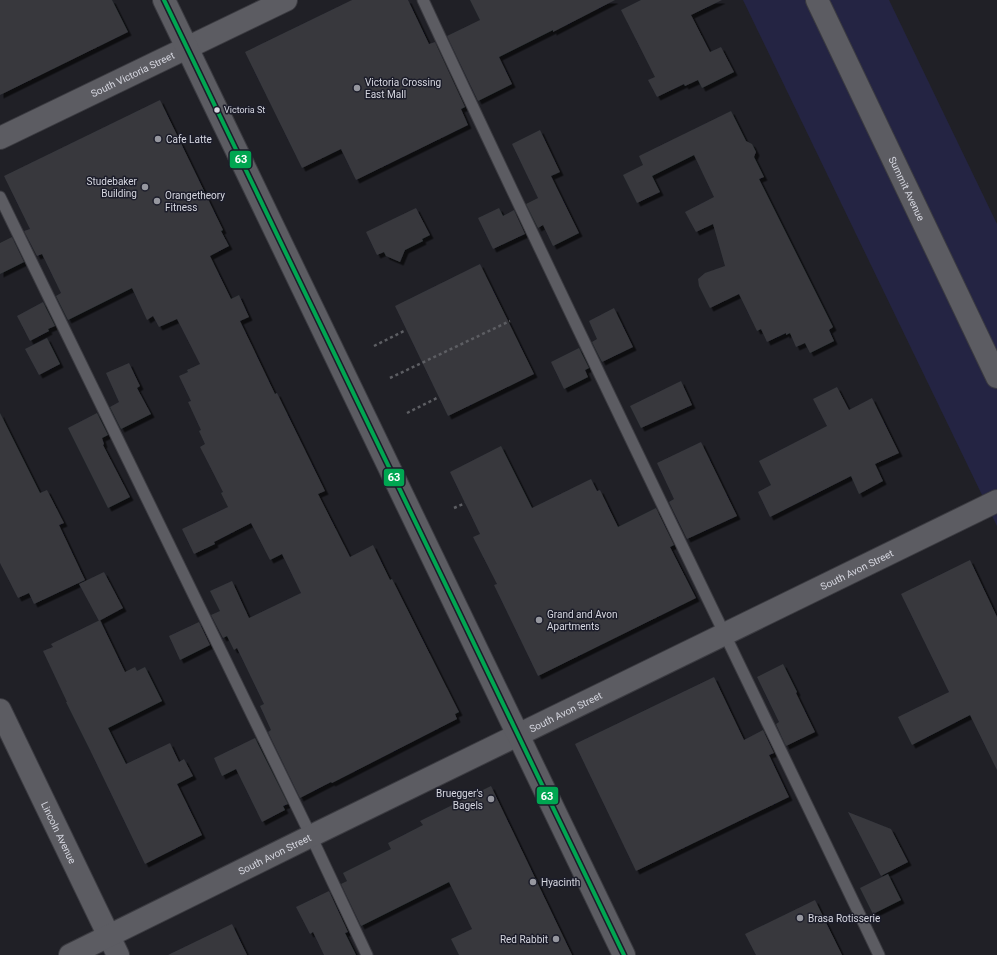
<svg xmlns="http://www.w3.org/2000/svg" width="997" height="955" font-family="Roboto,sans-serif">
  <defs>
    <filter id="shadow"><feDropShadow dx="3.5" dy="3.5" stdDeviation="0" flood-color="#0009"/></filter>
  </defs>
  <rect width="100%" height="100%" fill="#202026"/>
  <!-- green -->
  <path fill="#242443" d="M743,0H889L997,224V526Z"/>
  <!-- building -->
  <path fill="#37383e" filter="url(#shadow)" d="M0,0H112L128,32L0,95Z
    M352,0H408L429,44L435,42L465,107L461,109L468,125L356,180L341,149L302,168L245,52Z
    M470,0H615L553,32V30L499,57L512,84L478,101L447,36L480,20Z
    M641,0H722L691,15L710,52L721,47L734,72L702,88L698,80L685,86L684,84L657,97L648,80L655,77L621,10Z
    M160,100L223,230L221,231L229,246L210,256L231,299L239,295L249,317L240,321L275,394L277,393L325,491L318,494L350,557L373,545L390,580L392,579L459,712L455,714L457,719L332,783L331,782L300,798L268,732L271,730L260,706L264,704L237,648L234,650L227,636L223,638L211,615L220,611L210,591L232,581L249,618L301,593L282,554L270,560L251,523L214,542L215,544L194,554L182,529L228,507L221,493L223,492L200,447L205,444L199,431L201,430L188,402L191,401L179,376L188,372L187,370L200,364L177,319L159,327L153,316L147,320L132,288L68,320L56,296L61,293L42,254L37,256L24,231L30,229L4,176Z
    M731,111L746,141L752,144L756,152L754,157L764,177L759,179L833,327L829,330L834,341L810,353L805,343L796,347L790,333L786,335V333L767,342L761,329L757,331L739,294L710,308L699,286L698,279L705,273L725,266L713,224L696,232L685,212L714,197L694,155L652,176L660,192L637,203L623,175L643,165L639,156Z
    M540,130L560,172L551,176L579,233L553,246L543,225L538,228L526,204L538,198L512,144Z
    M416,208L430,235L422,239L423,241L405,250L400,262L386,256L384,252L377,255L366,232Z
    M499,208L503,216L514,210L525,234L493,249L478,218Z
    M12,237L24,262L0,274V243Z
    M480,264L534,374L448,416L395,306Z
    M43,302L55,326L48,329L49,331L30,341L17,316Z
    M614,308L633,347L602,362L592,342L597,339L589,321Z
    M47,338L60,364L39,375L25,349Z
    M579,348L589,368L585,370L588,377L564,389L551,362Z
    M129,363L140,386L137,388L151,414L121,429L110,407L119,402L106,373Z
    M681,381L692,405L641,428L630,406Z
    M837,387L849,410L872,398L899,453L875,464L883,481L859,494L851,476L770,517L758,492L771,485L759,461L827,426L813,399Z
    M0,413L40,493L47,490L64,523L59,525L85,580L34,604L29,593L18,598L0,563Z
    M97,413L108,435L102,438L104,444L103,445L130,497L108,508L68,428Z
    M701,442L737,516L687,539L669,502L674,499L657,463Z
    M501,446L532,508L591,479L597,491L600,490L618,527L656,508L674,545L670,547L696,598L538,676L494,585L497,584L473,537L480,534L450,472Z
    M970,560L997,617V770L970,715L912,745L898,717L949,692L901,594Z
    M104,572L123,608L99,621L79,584Z
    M100,620L125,672L135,667L137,671L145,667L162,701L108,728L126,764L170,743L179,762L184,759L193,776L177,784L202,835L145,864L90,750L66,702H67L43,651L53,647L51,644Z
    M199,622L210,645L180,660L169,636Z
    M783,664L797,692L796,693L815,732L786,746L776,724L779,722L757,677Z
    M714,677L744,740L763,730L774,753L769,755L789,797L636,871L575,744Z
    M255,738L288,804L283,806L285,810L262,822L236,769L222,776L214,758Z
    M491,786L572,955H459L451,939L472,929L449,882L361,926L341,884L347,881L343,873L391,849L388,843L423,825L420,821Z
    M848,812L891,829L908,862L881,876Z
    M888,874L901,900L873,914L860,888Z
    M329,891L348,932L345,933L356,955H324L313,932L310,934L296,907Z
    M815,900L842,955H756L745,934Z
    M232,924L247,955H168Z"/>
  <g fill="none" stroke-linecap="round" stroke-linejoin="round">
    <defs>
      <path id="service" d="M423,0C571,320 727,637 879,955
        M0,197L311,836L367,955"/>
      <g id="minor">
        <path id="s1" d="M0,710L118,955"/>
        <path id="s2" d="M70,955L311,836L997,501"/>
      </g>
      <g id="tertiary">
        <path id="s3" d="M817,0L997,377"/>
        <path id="s4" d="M0,138L286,0"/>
      </g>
      <path id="secondary" d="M164,0L624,955"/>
    </defs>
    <!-- service casing -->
    <use href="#service" stroke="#3b3b41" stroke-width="13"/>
    <!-- minor casing -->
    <use href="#minor" stroke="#3b3b41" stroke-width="24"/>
    <!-- tertiary casing -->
    <use href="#tertiary" stroke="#3b3b41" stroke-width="24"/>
    <!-- secondary casing -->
    <use href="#secondary" stroke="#3b3b41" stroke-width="24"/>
    <!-- path -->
    <path stroke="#5d5e63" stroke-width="2.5" stroke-dasharray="3 3" stroke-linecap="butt" d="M374,346L406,330
      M390,378L510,321
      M407,413L439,397
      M454,508L465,503"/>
    <!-- service -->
    <use href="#service" stroke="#5c5c62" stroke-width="11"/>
    <!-- minor -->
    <use href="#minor" stroke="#5c5c62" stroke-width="22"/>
    <!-- tertiary -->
    <use href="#tertiary" stroke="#5c5c62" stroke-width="22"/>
    <!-- secondary -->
    <use href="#secondary" stroke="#5c5c62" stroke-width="22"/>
    <defs>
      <path id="bus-1" d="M164,0L624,955"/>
    </defs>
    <!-- bus-1 casing -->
    <use href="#bus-1" stroke="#1c1d2a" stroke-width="7"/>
    <!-- bus-1 -->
    <use href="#bus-1" stroke="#00a651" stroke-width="4"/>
  </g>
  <!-- markers -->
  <g fill="#96979f" stroke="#1c1d2a" stroke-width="1.5">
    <circle cx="357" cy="88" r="4"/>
    <circle cx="158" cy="139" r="4"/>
    <circle cx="145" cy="187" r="4"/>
    <circle cx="157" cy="201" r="4"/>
    <circle cx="539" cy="620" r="4"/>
    <circle cx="491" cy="799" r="4"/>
    <circle cx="533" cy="882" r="4"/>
    <circle cx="800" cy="918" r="4"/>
    <circle cx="556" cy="939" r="4"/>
  </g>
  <circle fill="#d6d7e0" stroke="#1c1d2a" stroke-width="1.5" cx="217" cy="110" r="3.5"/>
  <g text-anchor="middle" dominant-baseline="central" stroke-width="3" stroke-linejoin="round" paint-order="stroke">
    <!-- bus labels -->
    <g font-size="9" fill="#d6d7e0" stroke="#1c1d2a" text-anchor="start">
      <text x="224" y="110">Victoria St</text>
    </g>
    <!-- street labels -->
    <g font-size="10" fill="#d6d7e0" stroke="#1c1d2a">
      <text stroke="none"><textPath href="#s4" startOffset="147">South Victoria Street</textPath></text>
      <text stroke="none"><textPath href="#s3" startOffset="209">Summit Avenue</textPath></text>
      <text stroke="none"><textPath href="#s2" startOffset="876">South Avon Street</textPath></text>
      <text stroke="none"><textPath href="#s2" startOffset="552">South Avon Street</textPath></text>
      <text stroke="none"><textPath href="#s1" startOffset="136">Lincoln Avenue</textPath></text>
      <text stroke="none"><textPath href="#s2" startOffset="228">South Avon Street</textPath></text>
    </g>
    <!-- poi labels -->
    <g font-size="10" fill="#d6d7e0" stroke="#1c1d2a" text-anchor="start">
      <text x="365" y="82">Victoria Crossing<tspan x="365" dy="12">East Mall</tspan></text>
      <text x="166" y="139">Cafe Latte</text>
      <text x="137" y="181" text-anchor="end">Studebaker<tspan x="137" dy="12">Building</tspan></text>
      <text x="165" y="195">Orangetheory<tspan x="165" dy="12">Fitness</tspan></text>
      <text x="547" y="614">Grand and Avon<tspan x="547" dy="12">Apartments</tspan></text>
      <text x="483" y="793" text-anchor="end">Bruegger's<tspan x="483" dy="12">Bagels</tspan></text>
      <text x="541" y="882">Hyacinth</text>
      <text x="808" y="918">Brasa Rotisserie</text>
      <text x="548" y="939" text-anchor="end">Red Rabbit</text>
    </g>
  </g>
  <g stroke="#1c1d2a" stroke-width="1.5">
    <rect x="229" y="150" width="23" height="19" rx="4" fill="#00a651"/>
    <rect x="383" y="468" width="22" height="19" rx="4" fill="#00a651"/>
    <rect x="536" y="786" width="23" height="19" rx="4" fill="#00a651"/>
  </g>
  <g font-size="11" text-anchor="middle" font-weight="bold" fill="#fff">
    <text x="241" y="163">63</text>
    <text x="394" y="481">63</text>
    <text x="547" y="800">63</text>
  </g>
</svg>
